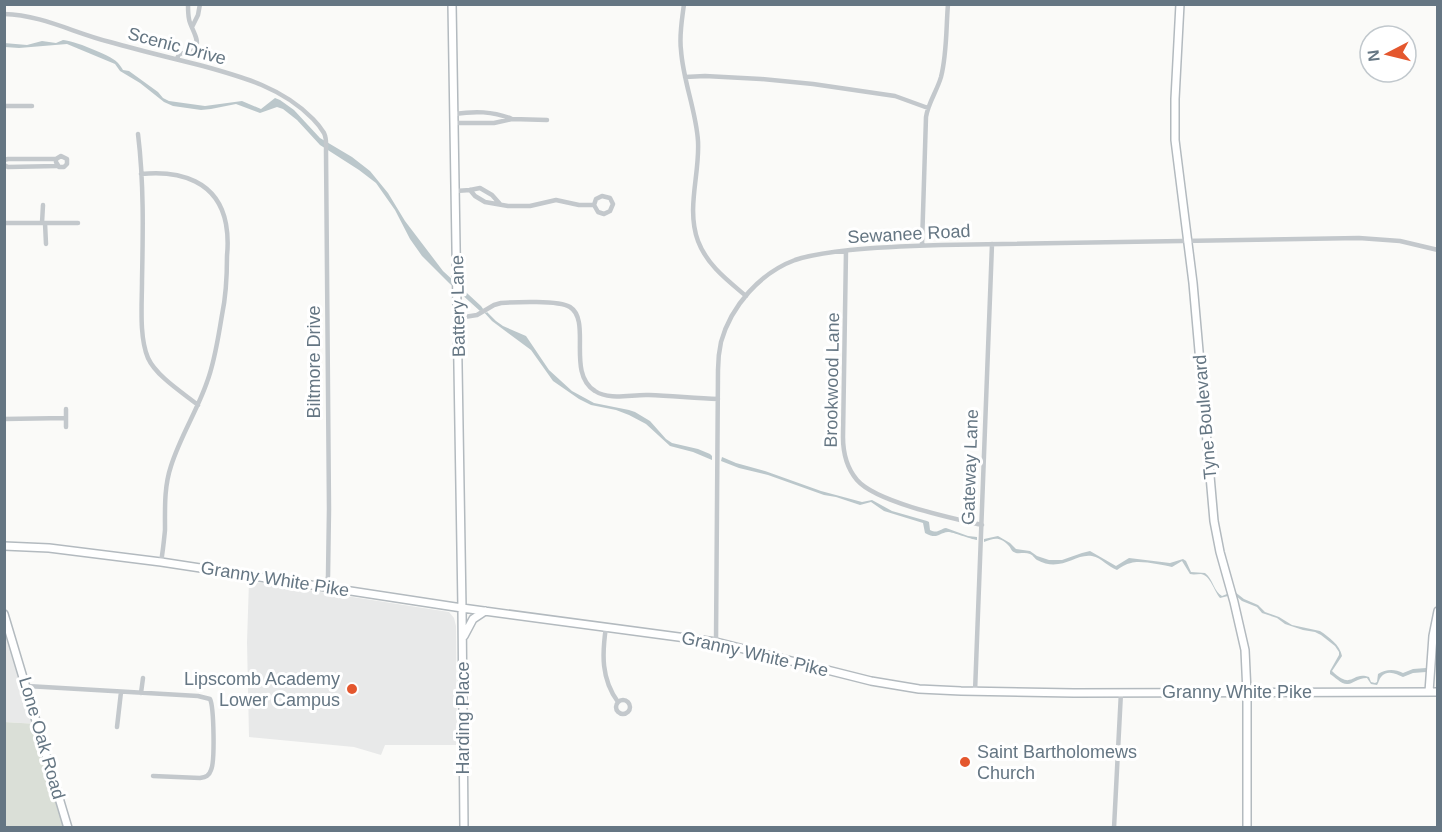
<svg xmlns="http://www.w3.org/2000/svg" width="1442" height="832" font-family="Helvetica,sans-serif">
  <rect width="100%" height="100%" fill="#fafaf8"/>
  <!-- built -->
  <path fill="#e8e9e9" d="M249,581L449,612L454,618L456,626L457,745H385L381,755L354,747L249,737L247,642Z
    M5,629L38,724L5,722Z"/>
  <!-- green -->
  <path fill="#dadfd7" d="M4,722L38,724L68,827H5Z"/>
  <!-- water -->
  <path fill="#bbc7cb" d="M63,40C72,40 110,55 117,62C119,64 122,68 123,70L129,71L158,92L163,98L169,101L205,106L242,101L261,109L275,98L280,100L294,110L320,138L352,157L370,171L388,193L405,221L443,271L481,306L486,313L487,312L496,321L503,326L526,336L549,370L572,391L594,403L629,410L635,412L650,421L666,439L672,443L698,449L710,454L712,456V460L693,452L670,446L646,424L629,415L616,410L591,405L579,399L553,381L531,350L492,321L482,310L480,311L449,283L422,256L410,239L395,210L376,183L359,170L320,145L297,120L283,109L277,107L260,113L236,104L211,109L201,110L173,106L164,102L140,83L120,71L115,64L67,44L19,48L5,47L4,43L27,45L42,41L56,43Z
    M722,457L736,463L765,471L821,491L862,502L872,500L892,511L927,521L929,522L930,530C938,534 940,529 946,528L968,536L977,537V540C970,539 953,532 948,532C938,533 938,540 925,533L923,523L884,511L871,502L860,505L836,497L824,495L768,475L739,468L721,461Z
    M998,536L1010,543L1016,549L1030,551L1037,556L1049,560H1062L1082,553L1090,551L1116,566L1129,558L1170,563L1183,559L1186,561L1191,572L1205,573C1213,579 1214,592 1222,596L1227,594L1228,596L1220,598C1214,591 1211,576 1201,574C1197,574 1194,575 1190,574L1182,561L1172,567C1163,565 1140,560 1131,563C1126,564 1121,567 1117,570C1108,567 1102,558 1092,556C1075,553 1061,573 1037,560C1033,557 1034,556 1030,554C1025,552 1020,554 1016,553C1011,551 1012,550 1009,546C1001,537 995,537 984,542V539Z
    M1235,592L1244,599L1258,605L1265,612L1279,617L1292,625L1320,631C1329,637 1340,645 1342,656L1332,671C1353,691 1351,671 1369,677L1371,682L1375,683L1377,682L1378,674C1386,669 1395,669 1403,673L1413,669L1426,668V672L1413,673L1403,677C1397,674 1387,669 1381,677C1379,679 1379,682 1377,685L1371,684L1367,678C1357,678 1353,684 1348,684C1342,685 1335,677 1330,674V671L1339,655V652L1335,646L1321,635L1315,632L1303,630L1285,624L1277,618L1262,613L1257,607L1242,601L1235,595Z"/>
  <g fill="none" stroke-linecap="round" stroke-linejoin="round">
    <defs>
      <path id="secondary" d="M452,4L462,608L464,828
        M1180,4L1175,99V140L1193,283L1214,521L1220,552L1234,602L1245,650L1247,693V828
        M4,546L49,548L161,562L462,608L716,642L871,681L919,689L961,691L1074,693L1438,692
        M4,614L68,828
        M464,636L473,619L485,611
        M1429,692L1433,636L1438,611"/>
    </defs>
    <!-- secondary casing -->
    <use href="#secondary" stroke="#b3babf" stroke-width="10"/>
    <!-- street -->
    <path stroke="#c3c8cc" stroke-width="4.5" d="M684,4C682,20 679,35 681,50C683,81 696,110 698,141C700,174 686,208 698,241C707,265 727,280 746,296
      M4,14C42,15 74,33 110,42C141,51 172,58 203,66C243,77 283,88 313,119C317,123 321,128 324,133C327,139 326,146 326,151L329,509L328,576L326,588
      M192,27L198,15L200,4
      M177,59L179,54C184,53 194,52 196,47C200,39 190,27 189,19C188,14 188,9 188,4
      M685,77L705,76L761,79L813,84L895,96L928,108
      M4,106H32
      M454,114C475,111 492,111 512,119L494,123H454
      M512,119L547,120
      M138,134C144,183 143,232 142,281C142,304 139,337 148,358C156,376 183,393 198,405
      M4,160L8,159H56L61,156L67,159V164L64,167H59L56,162V159
      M4,165L8,167L57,166
      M141,174C180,170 218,181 226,224C228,235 228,246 227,256C227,276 226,296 222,315C218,338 215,361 207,382C197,411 180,437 171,466C164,487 165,508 165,530C164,540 163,551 161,562
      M470,190L475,196L485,202L508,206H530L556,200L579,205H594L598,212L604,214L610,211L613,204L610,198L602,196L596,199L594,205
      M456,191L470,190L480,188L492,195L500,204
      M4,223H78
      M42,223L43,205
      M45,223L46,244
      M922,245L926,117C928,103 937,91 941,77C947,54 946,28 948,4
      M846,251L843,437C843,453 846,467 857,480C876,502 951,518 982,525
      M458,318L477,315L494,305L501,303C515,302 559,300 570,307C592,321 566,373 595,391C610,401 632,394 649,395C672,396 695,398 718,399
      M66,409V427
      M4,419L66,418
      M606,627C602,654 601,679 618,702
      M716,642L718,370C718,361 719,351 721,342C731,306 760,273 795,260C813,254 831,252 850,250C880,247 910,246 941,245L1359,238L1400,241L1438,250
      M27,686L198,696L210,699C214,707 215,762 211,770C209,776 206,777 200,778L153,776
      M975,692L992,244
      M141,693L143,678
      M616 707a7 7 0 1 1 14 0a7 7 0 1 1-14 0Z
      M117,727L121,692
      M1114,828L1121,692"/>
    <!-- secondary -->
    <use href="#secondary" stroke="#fff" stroke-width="7"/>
  </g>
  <!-- markers -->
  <g fill="#e4572e" stroke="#fff" stroke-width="2">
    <circle cx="352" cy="689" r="6"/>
    <circle cx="965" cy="762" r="6"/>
  </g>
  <g text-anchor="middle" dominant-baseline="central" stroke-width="6" stroke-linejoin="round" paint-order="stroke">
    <!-- street labels -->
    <g font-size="18" fill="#657683" stroke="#fff">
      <text transform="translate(177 46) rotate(15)">Scenic Drive</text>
      <text transform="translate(909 234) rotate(-3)">Sewanee Road</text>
      <text transform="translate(458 306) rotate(-91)">Battery Lane</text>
      <text transform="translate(314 362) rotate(-90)">Biltmore Drive</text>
      <text transform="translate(832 380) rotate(-89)">Brookwood Lane</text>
      <text transform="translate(1205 417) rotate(-95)">Tyne Boulevard</text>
      <text transform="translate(970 467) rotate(-88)">Gateway Lane</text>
      <text transform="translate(275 579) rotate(9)">Granny White Pike</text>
      <text transform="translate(755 654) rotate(13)">Granny White Pike</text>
      <text x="1237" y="692">Granny White Pike</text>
      <text transform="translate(463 718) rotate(-90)">Harding Place</text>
      <text transform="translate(42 738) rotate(74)">Lone Oak Road</text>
    </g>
    <!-- poi labels -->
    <g font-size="18" fill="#657683" stroke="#fff" text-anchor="end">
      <text x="340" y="679">Lipscomb Academy<tspan x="340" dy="21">Lower Campus</tspan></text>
      <text x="977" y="752" text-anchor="start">Saint Bartholomews<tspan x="977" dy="21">Church</tspan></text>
    </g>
  </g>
  <!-- border -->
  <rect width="1442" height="832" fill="none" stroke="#657683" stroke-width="12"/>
  <!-- north arrow -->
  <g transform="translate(1388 54) rotate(263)"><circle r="28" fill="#ffffff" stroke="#c1c8cd" stroke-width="1.5"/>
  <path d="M0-4.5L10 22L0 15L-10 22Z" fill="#e4572e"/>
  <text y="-9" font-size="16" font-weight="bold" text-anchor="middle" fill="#657683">N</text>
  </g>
</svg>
